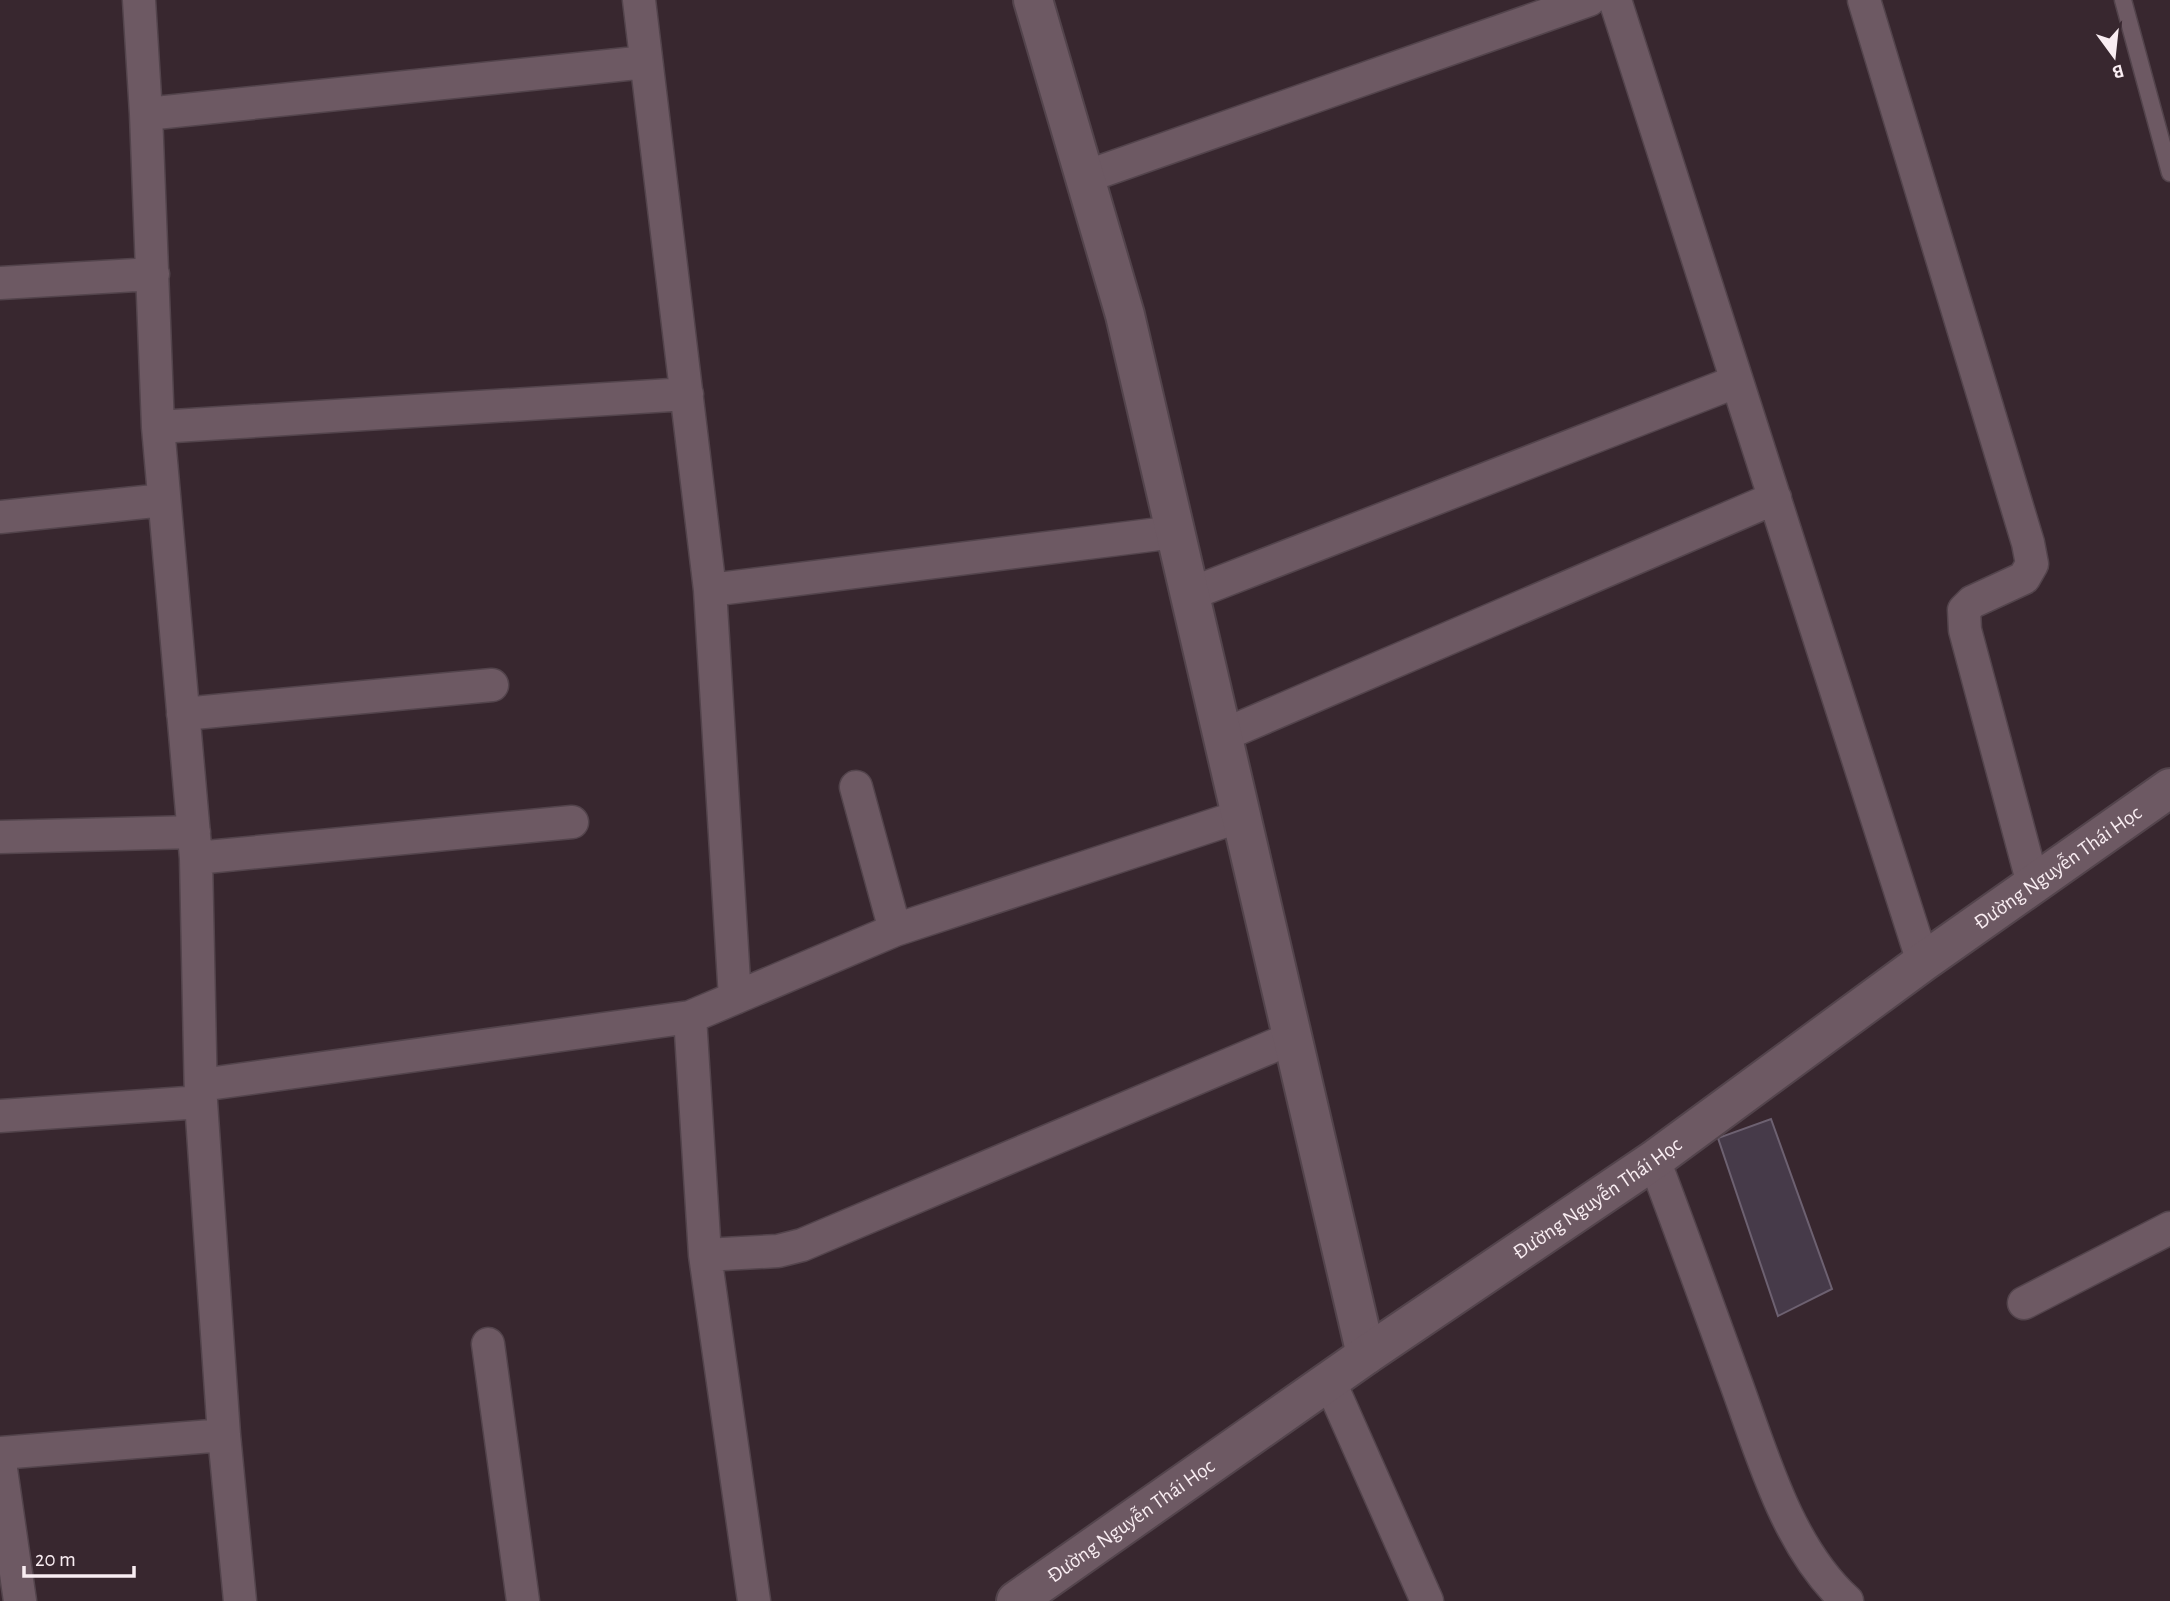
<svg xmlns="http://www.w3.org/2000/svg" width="2170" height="1601" font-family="'Alegreya Sans',sans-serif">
  <rect width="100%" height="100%" fill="#38272f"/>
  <!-- building -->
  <path fill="#463a49" stroke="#6d6171" stroke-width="2" d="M1771,1119L1832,1289L1778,1316L1718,1138Z"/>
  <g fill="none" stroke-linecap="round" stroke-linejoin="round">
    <defs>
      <path id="service" d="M2123,0L2170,173"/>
      <path id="minor" d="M139,0L146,114
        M639,0L710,590L1175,532
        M1615,0L1923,962
        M1864,0L2028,543L2032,564L2024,578L1972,602L1964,610L1965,630L2033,884
        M1085,177L1589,0
        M0,283L153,274
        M158,427L687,394
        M0,517L164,500
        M710,590L735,998
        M1190,594L1735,382
        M183,714L492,685
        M1221,736L1775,498
        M856,787L895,930
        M0,837L194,832
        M196,858L572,822
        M690,1017L705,1255L778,1251L802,1245L1292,1038
        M201,1085L690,1017L895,930L1241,816
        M0,1116L201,1102
        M1654,1160C1681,1231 1707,1303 1733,1375C1761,1450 1786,1546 1847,1601
        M705,1255L754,1601
        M2024,1303L2170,1228
        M488,1344L523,1601
        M1329,1380L1427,1601
        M0,1453L224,1435
        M0,1462L20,1601
        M240,1601L224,1435L201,1102L196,858L158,427L146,114L646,62"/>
      <g id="tertiary">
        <path d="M1033,0L1125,315L1366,1355"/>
        <path id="s1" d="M1016,1601L1366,1355L1654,1160L1923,962L2170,788"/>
      </g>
    </defs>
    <!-- service casing -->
    <use href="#service" stroke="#53444c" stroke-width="19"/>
    <!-- minor casing -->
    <use href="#minor" stroke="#53444c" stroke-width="35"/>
    <!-- tertiary casing -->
    <use href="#tertiary" stroke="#53444c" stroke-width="42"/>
    <!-- service -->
    <use href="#service" stroke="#6d5963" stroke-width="16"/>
    <!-- minor -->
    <use href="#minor" stroke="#6d5963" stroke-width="32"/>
    <!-- tertiary -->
    <use href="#tertiary" stroke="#6d5963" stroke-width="38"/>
  </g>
  <g text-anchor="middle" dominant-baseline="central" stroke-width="5" stroke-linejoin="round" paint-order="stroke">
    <!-- street labels -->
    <g font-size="21" fill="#f9edf2" stroke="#38272f">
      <text stroke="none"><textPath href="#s1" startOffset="1274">Đường Nguyễn Thái Học</textPath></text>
      <text stroke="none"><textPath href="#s1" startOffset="707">Đường Nguyễn Thái Học</textPath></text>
      <text stroke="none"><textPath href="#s1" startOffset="140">Đường Nguyễn Thái Học</textPath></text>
    </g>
  </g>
  <!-- north arrow -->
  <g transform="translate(2114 56) rotate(165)" stroke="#38272f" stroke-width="5" paint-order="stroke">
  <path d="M0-5L12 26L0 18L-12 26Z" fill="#f9edf2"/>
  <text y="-10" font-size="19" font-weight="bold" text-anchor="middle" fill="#f9edf2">B</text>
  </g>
  <!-- scale -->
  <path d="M24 1566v10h110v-10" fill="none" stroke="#f9edf2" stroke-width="3.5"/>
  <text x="35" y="1566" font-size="21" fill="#f9edf2" stroke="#38272f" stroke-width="5" paint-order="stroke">20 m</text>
</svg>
